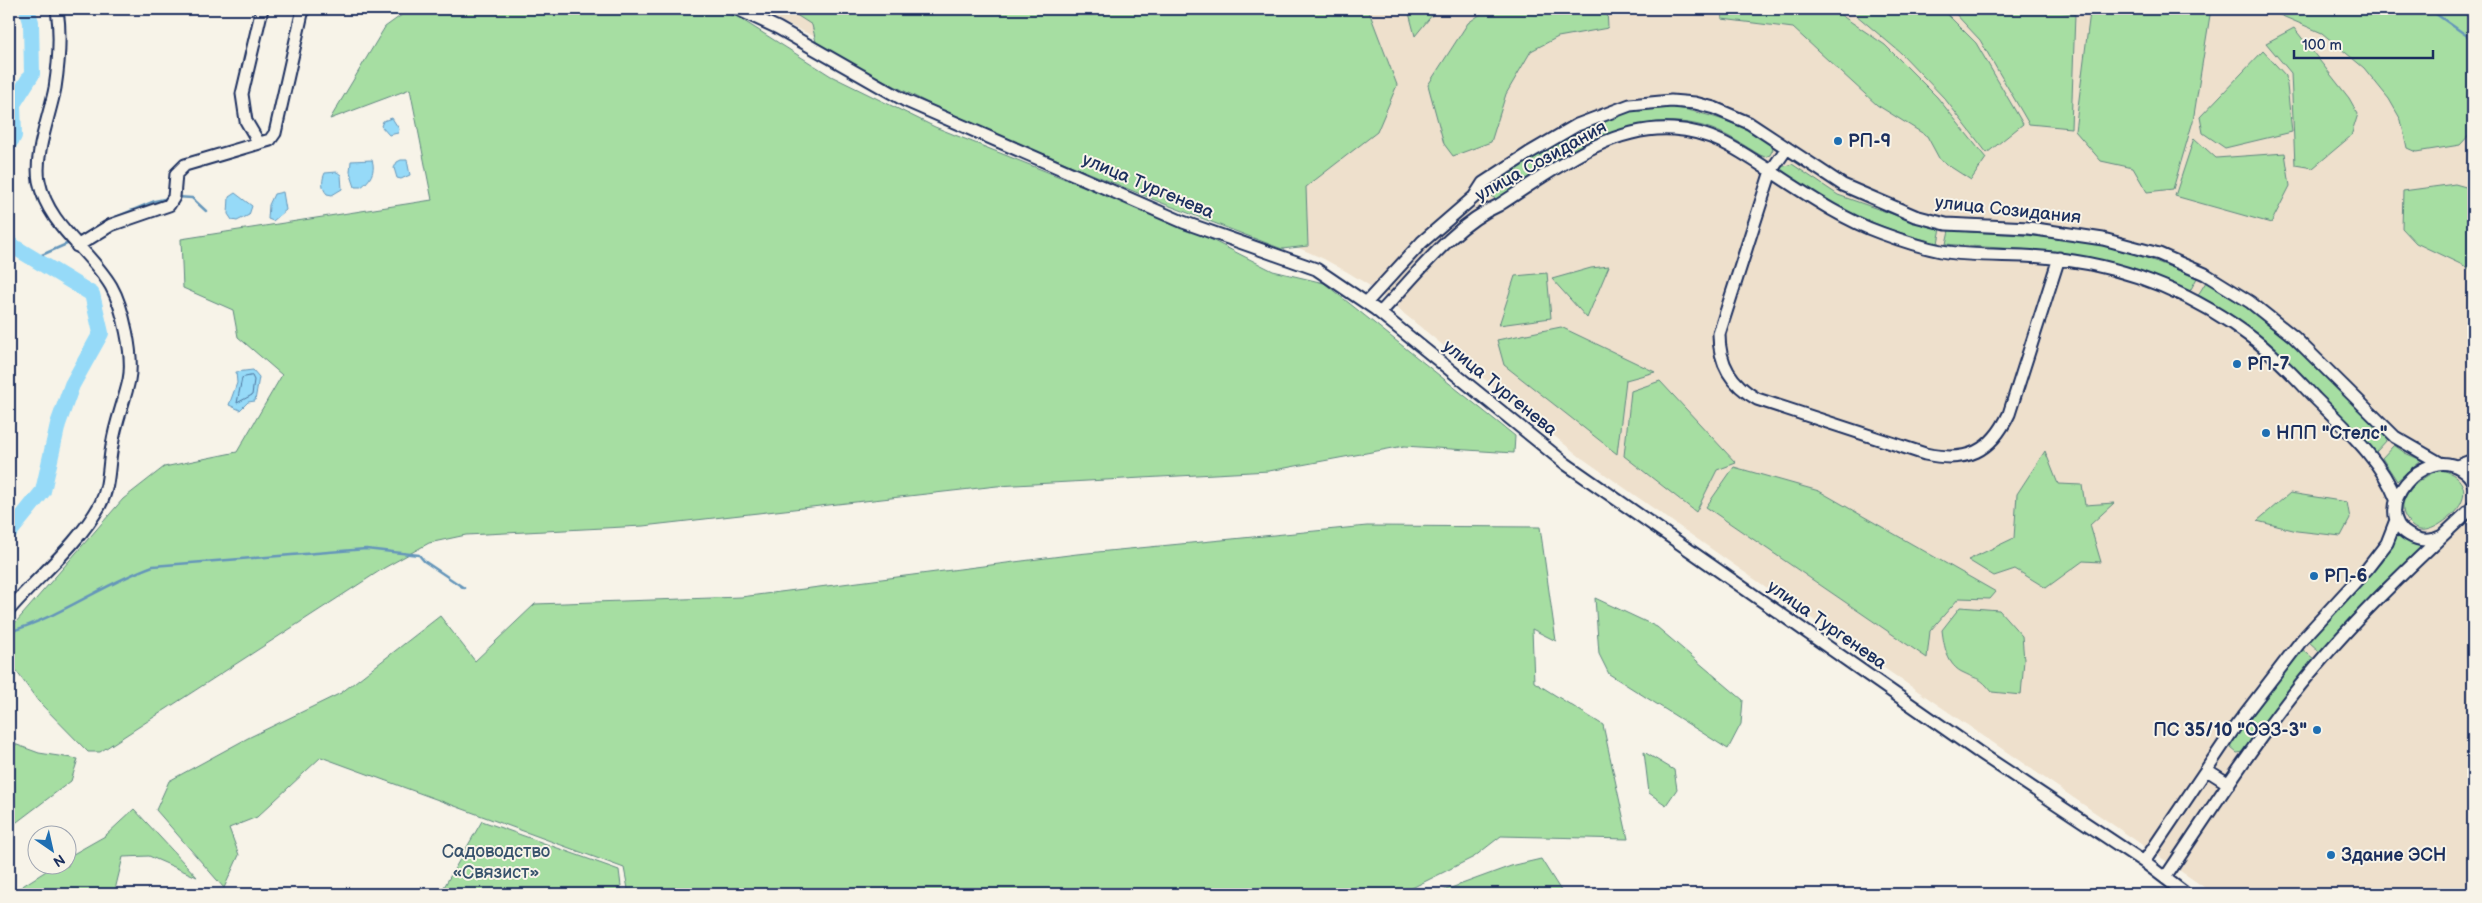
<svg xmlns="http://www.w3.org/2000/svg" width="2482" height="903" font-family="'Balsamiq Sans',sans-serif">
  <rect width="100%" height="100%" fill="#f7f3e8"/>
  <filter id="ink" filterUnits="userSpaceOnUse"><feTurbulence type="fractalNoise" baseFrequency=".02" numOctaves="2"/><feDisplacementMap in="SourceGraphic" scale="10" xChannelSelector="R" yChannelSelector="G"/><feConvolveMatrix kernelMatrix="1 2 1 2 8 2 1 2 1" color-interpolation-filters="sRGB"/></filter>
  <g filter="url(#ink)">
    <!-- built -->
    <path fill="#eee0cc" d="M752,9H2473V894H2214L1747,574L1579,456L1370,286L1349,273L1324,259Z"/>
    <!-- green -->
    <path fill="#a6dea2" stroke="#608680" d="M410,9H697L736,16L831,76L935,127L1190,229L1273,271L1324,283L1515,436L1514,453L1404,446L1269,471L997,486L643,526L466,535L429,543L384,568L100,752H88L38,701L9,661V630L123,499L164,467L237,452L282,375L238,337L233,310L183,288L181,239L432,200L410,89L330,119L385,27Z
      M787,9H1368L1397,85L1377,132L1306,187L1308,246L1282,249L1162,203L957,118L817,46L812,25Z
      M1408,9H1437L1415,36Z
      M1488,9H1607L1608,28L1558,37L1531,51L1506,94L1491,142L1453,156L1444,144L1428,85L1468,23Z
      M1721,9H1832L1885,45L1937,97L1986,158L1971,180L1940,160L1927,136L1877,105L1793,28L1722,19Z
      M1849,9H1942L1976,43L2023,124L1987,153L1945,99L1901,53Z
      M1951,9H2045L2075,14L2071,128L2029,124L1980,40Z
      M2108,9H2211L2193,121L2173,189L2147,192L2133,168L2101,161L2075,131L2090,12Z
      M2266,9H2473V131L2460,145L2416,152L2407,148L2401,120L2389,99L2364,68L2322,33Z
      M2294,28L2349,98L2358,114L2351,136L2313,168L2295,165L2291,73L2266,43Z
      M2263,51L2286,76L2292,132L2225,148L2203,133L2200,117Z
      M1670,107C1695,110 1760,127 1773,149L1770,155L1765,157L1760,155C1745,146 1729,135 1712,129C1672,114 1628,124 1591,142L1584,129L1631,111Z
      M1575,133L1583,146L1500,197L1496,199L1489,195L1488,189L1491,186L1532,158Z
      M2194,138L2216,158L2285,153L2290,186L2271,223L2175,196Z
      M1792,164L1838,195L1918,223L1941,228L1938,243C1882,230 1827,206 1782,170L1781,167Z
      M2455,184L2473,189V270L2416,243L2402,228L2403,191Z
      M1949,230C1987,234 2026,234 2064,239C2111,244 2155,260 2197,278L2190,291C2149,274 2106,258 2061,253C2023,248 1985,248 1946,244Z
      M1609,266L1587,318L1552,279L1591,268Z
      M1547,273L1551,318L1499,325L1515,276Z
      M2206,282L2247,308L2296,347L2388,439L2376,452L2284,357L2238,320L2198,295Z
      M1561,327L1655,372L1626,380L1617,454L1504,365L1497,340Z
      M1660,381L1736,463L1717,470L1696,512L1624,456L1631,391Z
      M2394,445L2405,453L2421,460L2397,481L2382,458Z
      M2045,451L2058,484L2082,485L2085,505L2114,503L2090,525L2101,562L2083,561L2046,588L2015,569L1994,576L1968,560L2014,538L2017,494Z
      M1734,467L1819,491L1996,592L1990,599L1959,598L1930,631L1927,658L1706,507Z
      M2439,470C2454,471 2469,484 2462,501C2458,513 2433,533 2420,530C2415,529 2411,526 2408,521C2391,500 2420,477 2439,470Z
      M2290,493L2347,502L2350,519L2341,536L2297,531L2257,521Z
      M1367,526L1540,527L1556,641L1532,629L1534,682L1603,725L1628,839L1501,836L1474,857L1408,890L1440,892L1511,866L1541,859L1563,894H629L624,868L321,757L257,817L229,828L239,855L224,888L156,810L169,781L248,738L341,693L440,616L475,661L535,604L741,597L1077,554Z
      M2398,535L2424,547L2379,587L2320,652L2308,641L2381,563Z
      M1595,598L1657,627L1743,700L1741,724L1728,749L1609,674L1599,654Z
      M1960,607L1999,610L2022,636L2024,660L2021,695L1992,692C1979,676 1980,681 1964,673C1947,666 1944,646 1942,630Z
      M2302,649L2314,659L2243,752L2237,753L2231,748L2230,744Z
      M9,742L39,753L78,759L71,781L9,828Z
      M1644,752L1674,770L1677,789L1666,805L1649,793Z
      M134,809L197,877L149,856L123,857L114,894H10L54,866H68V857L105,836Z
      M482,821L619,870L622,894H440Z"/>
    <!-- water -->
    <path fill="#96daf8" stroke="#6596ba" d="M392,118L399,129L398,133L389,135L381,126L383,121Z
      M372,160C376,171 370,181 361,187H355L350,172L351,161Z
      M401,160H407L410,175L401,179L397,178L394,168L397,162Z
      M337,172L341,175L342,189L332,195L327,194C321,188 322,179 325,173Z
      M283,192L286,210L273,221L268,219L269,205L274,194Z
      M235,193L252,206L249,215L237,221L232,220L228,214L229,197Z
      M253,370L259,377L255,401L248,402L240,410L229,405L237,383L236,372Z"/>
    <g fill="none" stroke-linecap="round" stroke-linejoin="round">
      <!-- shore -->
      <path stroke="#4c739c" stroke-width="1" d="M252,376L254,380L252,395L237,403L242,378Z"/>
      <!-- stream -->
      <path stroke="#6596ba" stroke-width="2.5" d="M2429,9L2473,40
        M177,197L192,198L206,211
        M109,220L155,201L169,198
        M77,239L93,229
        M35,258L69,243
        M9,632C60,617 103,584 153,566L366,549L419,555L424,561L464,588"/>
      <!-- river -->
      <path stroke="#96daf8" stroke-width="16" d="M9,143L14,136L13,104L32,74L31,22L27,9
        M9,241L11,245L92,294L101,333L72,385L58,424L43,491L9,533"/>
      <defs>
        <path id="minor" d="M737,9L778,28L906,101L1183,222L1316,269L1375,309L1566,464L1977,751L2144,862L2186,894
          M259,143L246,121L242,94L262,9
          M1787,148L1771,171L1719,334C1719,364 1731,384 1757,399L1925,454C1967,463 1991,452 2009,414L2059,258
          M77,246L111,225L169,205L174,197L176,174L185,165L270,140L275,133L303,9
          M1366,303L1422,242L1474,197L1483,183L1529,153L1577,125L1630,105L1671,101L1695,103L1714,108L1749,123L1843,185L1915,216L1946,224L2029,228L2103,239L2159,254L2205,274L2250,302L2294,337L2395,437L2440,463
          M1380,313C1415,277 1453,225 1499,205C1551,172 1608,125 1673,129C1712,131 1740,151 1772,172C1806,194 1842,219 1881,233C1900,240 1921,247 1941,251C1980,258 2021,253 2060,259C2131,268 2198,296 2255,340C2277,357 2296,378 2315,398C2345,428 2380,458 2396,499
          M2457,466L2473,460
          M2442,536C2431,542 2419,541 2409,535C2368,511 2424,444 2461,469C2466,472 2471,477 2473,483
          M9,610C39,575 77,546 100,505C110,486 108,466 112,446C115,423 124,403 129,380C134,356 123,307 111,286C89,249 48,226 39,181C34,154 50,115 55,88C59,62 61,35 57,9
          M2207,770L2229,784
          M2144,862L2235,727L2301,641L2367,569L2387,543L2396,520
          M2165,878C2206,817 2246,755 2291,697C2345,627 2409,567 2473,507"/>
      </defs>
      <!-- minor casing -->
      <use href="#minor" stroke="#1b2f5e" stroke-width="15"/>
      <!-- minor -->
      <use href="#minor" stroke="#f7f3e8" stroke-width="11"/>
    </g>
  </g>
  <!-- markers -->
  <g fill="#1f6fb2" stroke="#f7f3e8" stroke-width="2">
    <circle cx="1838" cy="141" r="5"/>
    <circle cx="2237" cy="364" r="5"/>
    <circle cx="2266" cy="433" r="5"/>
    <circle cx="2314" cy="576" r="5"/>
    <circle cx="2317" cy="730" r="5"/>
    <circle cx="2331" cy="855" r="5"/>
  </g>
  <g text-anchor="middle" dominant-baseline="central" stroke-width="4" stroke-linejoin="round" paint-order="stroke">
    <!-- poi labels -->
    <g font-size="18" font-weight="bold" fill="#1b2f5e" stroke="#f7f3e8" text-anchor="start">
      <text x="1848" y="141">РП-9</text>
      <text x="2247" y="364">РП-7</text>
      <text x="2276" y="433">НПП "Стелс"</text>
      <text x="2324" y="576">РП-6</text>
      <text x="2307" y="730" text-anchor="end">ПС 35/10 "ОЭЗ-3"</text>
      <text x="2341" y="855">Здание ЭСН</text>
    </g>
    <!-- street labels -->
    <g font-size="18" fill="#1b2f5e" stroke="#f7f3e8">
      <text transform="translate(1541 161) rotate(-29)">улица Созидания</text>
      <text transform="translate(1148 186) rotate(23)">улица Тургенева</text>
      <text transform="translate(2008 210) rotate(6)">улица Созидания</text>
      <text transform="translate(1500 388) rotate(39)">улица Тургенева</text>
      <text transform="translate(1827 625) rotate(35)">улица Тургенева</text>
    </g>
    <!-- park labels -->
    <g font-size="18" fill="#37526c" stroke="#f7f3e8">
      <text x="496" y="851">Садоводство<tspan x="496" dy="21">«Связист»</tspan></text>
    </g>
  </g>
  <!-- margin -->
  <rect width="2482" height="903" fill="none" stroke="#f7f3e8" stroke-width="30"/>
  <rect x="15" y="15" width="2452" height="873" fill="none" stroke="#1b2f5e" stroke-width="2" filter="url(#ink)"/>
  <!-- north arrow -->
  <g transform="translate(52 850) rotate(146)"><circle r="24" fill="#f7f3e8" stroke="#9fa5b1"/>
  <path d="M0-4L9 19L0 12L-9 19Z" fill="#1f6fb2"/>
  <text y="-8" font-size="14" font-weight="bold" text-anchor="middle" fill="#1b2f5e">N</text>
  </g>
  <!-- scale -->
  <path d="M2294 50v8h139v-8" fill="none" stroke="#1b2f5e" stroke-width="2.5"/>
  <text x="2302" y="50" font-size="15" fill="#1b2f5e" stroke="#f7f3e8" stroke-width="4" paint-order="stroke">100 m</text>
</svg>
